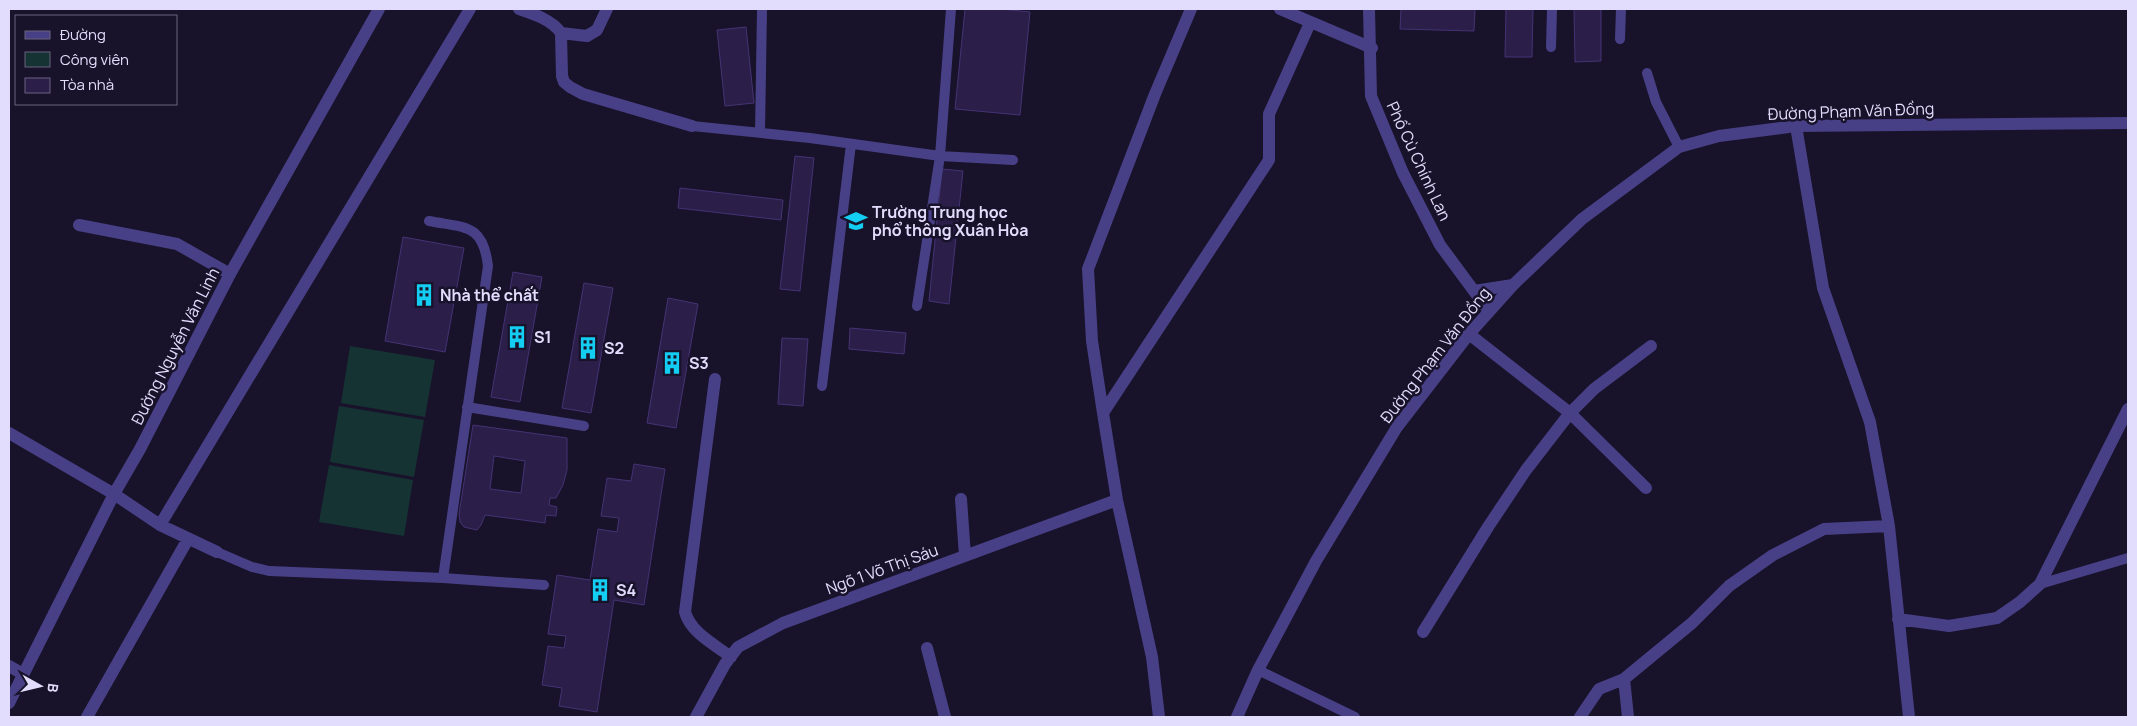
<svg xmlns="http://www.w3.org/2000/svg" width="2137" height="726" font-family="Manrope,sans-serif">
  <rect width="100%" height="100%" fill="#18122a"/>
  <!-- green -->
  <path fill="#163334" d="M350,346L435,360L425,417L341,403Z
    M339,406L424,420L414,477L330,462Z
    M329,465L413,480L404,536L319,522Z"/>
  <!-- building -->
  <path fill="#2b1f4a" stroke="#443374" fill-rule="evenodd" d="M965,9H1001L1030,12L1020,115L955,109Z
    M1401,9H1475L1474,31L1400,29Z
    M1506,9H1533L1532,57H1505Z
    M1574,9H1601V61L1575,62Z
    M746,27L754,103L725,106L717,30Z
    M795,156L814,158L800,291L780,289Z
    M942,169L963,171L949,304L929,301Z
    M680,188L783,200L781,220L678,208Z
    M403,237L464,248L445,352L385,341Z
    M513,272L542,277L520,402L491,397Z
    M584,283L613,288L591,413L562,408Z
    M668,298L698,304L676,428L647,423Z
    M850,328L906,333L904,354L849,349Z
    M782,338L808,339L803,406L778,404Z
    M473,425L567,438V470L563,485L556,498H550L549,505L557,507L556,516L546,515L545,523L485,515L481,525L477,530L464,527L460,522L459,514ZM494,456L525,461L521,493L490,489Z
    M634,464L665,469L644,605L614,600L597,712L559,706L562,688L542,685L548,646L564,648L566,636L548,634L557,575L590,580L598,529L617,532L619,518L601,516L607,478L631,481Z"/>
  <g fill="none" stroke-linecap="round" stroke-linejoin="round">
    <!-- service -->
    <path stroke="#484086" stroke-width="10" d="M1620,39L1621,9
      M1551,47L1552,9
      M1647,73L1656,102L1679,147
      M692,126L810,138L940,156L1013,160
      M760,133L762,9
      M429,221C465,228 483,223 488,266L443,578
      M917,306L940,156L951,9
      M822,386L851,144
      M467,407L584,426
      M217,552L252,567L269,571L443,578L544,585
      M2040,584L2128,558
      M1258,670L1355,717"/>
    <!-- minor -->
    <path stroke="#484086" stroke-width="12" d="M519,9C534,14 552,20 561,33L562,76L564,82L570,87L583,94L692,126
      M1280,9L1372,48
      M1369,9L1371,96L1403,173L1440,245L1488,310
      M561,33L587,36L597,30L607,9
      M1796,126L1823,288L1870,422L1889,526L1909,717
      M79,225L177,244L230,274
      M1474,291L1513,285
      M1469,334L1570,413L1646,488
      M715,379L685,612C691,633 714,644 731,657
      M1103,413L1269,160V114L1310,23
      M9,433L114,494L160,525L217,552
      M961,499L965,556
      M160,525L470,9
      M1898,619L1949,626L1997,618L2020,602L2040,584L2128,409
      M1423,632L1488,527L1526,470L1570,413L1594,389L1651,346
      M927,648L945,717
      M9,666L23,674
      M87,717L188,539
      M696,717L725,664L738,647L783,623L1117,500
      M1159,717L1152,657L1117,500L1103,413L1092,341L1088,269L1155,94L1191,9
      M1580,717L1599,689L1624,679
      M1628,717L1624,679L1692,623L1729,586L1773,555L1824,529L1889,526"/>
    <!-- tertiary -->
    <path stroke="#484086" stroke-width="12" d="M9,703L114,494L140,449L230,274L379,9
      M1237,717L1258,670L1316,561L1397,427L1469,334L1513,285L1582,219L1679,147L1719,136L1796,126L2128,123"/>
  </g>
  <!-- icons -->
  <defs>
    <symbol id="school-bare" viewBox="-9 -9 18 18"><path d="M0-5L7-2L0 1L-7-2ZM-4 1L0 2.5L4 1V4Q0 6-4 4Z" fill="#14cdf2" stroke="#18122a" stroke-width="2.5" paint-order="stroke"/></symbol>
    <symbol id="building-bare" viewBox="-9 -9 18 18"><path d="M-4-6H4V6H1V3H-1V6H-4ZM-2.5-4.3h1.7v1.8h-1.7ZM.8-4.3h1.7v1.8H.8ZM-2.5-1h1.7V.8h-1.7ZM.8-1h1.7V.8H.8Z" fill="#14cdf2" stroke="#18122a" stroke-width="2.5" paint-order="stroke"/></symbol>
  </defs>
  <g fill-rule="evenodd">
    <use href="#school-bare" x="840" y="205" width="32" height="32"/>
    <use href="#building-bare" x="408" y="279" width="32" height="32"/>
    <use href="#building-bare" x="501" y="321" width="32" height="32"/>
    <use href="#building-bare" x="572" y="332" width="32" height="32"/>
    <use href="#building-bare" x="656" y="347" width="32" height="32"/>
    <use href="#building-bare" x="584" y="574" width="32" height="32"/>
  </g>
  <g text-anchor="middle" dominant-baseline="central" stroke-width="5" stroke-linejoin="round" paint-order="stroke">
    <!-- street labels -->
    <g font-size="16" fill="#e3ddfd" stroke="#18122a">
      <text transform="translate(1851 111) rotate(-2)">Đường Phạm Văn Đồng</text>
      <text transform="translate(1419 161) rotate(65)">Phố Cù Chính Lan</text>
      <text transform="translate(175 346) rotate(-63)">Đường Nguyễn Văn Linh</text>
      <text transform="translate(1435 355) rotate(-52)">Đường Phạm Văn Đồng</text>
      <text transform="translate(882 569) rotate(-20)">Ngõ 1 Võ Thị Sáu</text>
    </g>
    <!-- poi labels -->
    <g font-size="16" font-weight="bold" fill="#e3ddfd" stroke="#18122a" text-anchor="start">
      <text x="872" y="212">Trường Trung học<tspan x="872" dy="18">phổ thông Xuân Hòa</tspan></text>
      <text x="440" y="295">Nhà thể chất</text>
      <text x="534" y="337">S1</text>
      <text x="604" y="348">S2</text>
      <text x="689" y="363">S3</text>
      <text x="616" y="590">S4</text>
    </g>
  </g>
  <!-- border -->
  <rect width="2137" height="726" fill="none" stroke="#e3ddfd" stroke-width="20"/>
  <!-- legend -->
  <rect x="15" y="15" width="162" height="90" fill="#18122a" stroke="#69637e"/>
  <rect x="25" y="31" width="25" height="8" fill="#484086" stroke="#69637e"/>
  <text x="60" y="40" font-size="15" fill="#e3ddfd">Đường</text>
  <rect x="25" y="52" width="25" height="15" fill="#163334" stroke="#69637e"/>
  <text x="60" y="65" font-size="15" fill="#e3ddfd">Công viên</text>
  <rect x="25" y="78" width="25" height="15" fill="#2b1f4a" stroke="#69637e"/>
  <text x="60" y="90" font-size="15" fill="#e3ddfd">Tòa nhà</text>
  <!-- north arrow -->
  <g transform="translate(40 686) rotate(98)" stroke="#18122a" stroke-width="4" paint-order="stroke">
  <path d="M0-4L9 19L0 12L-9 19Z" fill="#e3ddfd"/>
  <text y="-8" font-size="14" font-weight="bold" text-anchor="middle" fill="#e3ddfd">B</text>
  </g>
</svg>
